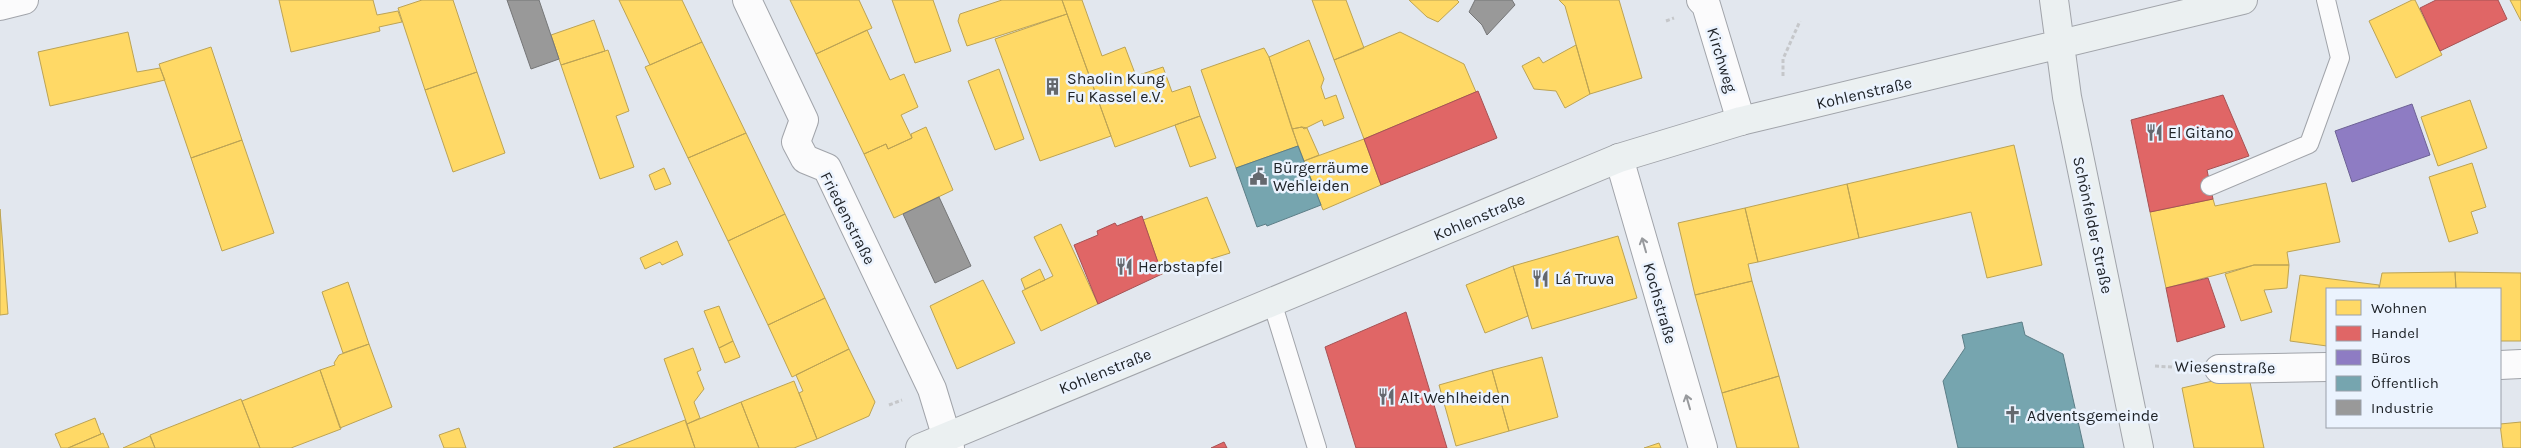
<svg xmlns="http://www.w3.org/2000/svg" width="2521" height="448" font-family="Karla,sans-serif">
  <rect width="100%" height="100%" fill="#e2e7ee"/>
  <!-- homes -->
  <path fill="#ffd966" stroke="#bca354" d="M279,0H373L377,15L398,11L402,22L379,27L380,31L291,52Z
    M422,0H453L477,72L425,90L398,8Z
    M619,0H682L702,42L650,65Z
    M790,0H859L872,28L816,54Z
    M892,0H933L951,51L915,63Z
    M1002,0H1062L1067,14L967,46L958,21L960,14Z
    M1062,0H1082L1102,56L1125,47L1136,76L1163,67L1172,92L1190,86L1200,116L1115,147Z
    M1312,0H1346L1364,48L1334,60Z
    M1409,0H1457L1459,2L1438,22L1427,17Z
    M1559,0H1619L1642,78L1590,94L1565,6Z
    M2412,0H2415L2442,55L2396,78L2369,21Z
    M2510,0H2521V21Z
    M1067,14L1111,136L1040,161L995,39Z
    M594,20L605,51L561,65L551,35Z
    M867,30L890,80L904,74L918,107L901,115L912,138L888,149L886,144L864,154L816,54Z
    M128,32L137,72L160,68L165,80L50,106L38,52Z
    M1400,32L1464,64L1476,92L1364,139L1334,60Z
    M1309,40L1324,79L1321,87L1325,99L1336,95L1344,118L1324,126L1322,120L1304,129L1302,127L1292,129L1269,57Z
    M702,42L746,133L688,158L645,67Z
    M1576,45L1590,94L1565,108L1556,91L1534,89L1522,66L1539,57L1543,63Z
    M211,47L242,140L191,158L159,64Z
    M1264,48L1269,57L1298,146L1236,168L1201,70Z
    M608,50L629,111L616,116L634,167L600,179L561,65Z
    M999,69L1024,139L995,150L968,81Z
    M477,72L505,153L453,172L425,90Z
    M2470,100L2487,148L2438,166L2421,117Z
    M1200,116L1216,158L1190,167L1175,125Z
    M926,127L953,190L894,218L864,154L886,144L888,149L912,138L911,134Z
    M1302,127L1307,128L1319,155L1304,161L1292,129Z
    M746,133L785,214L728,241L688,158Z
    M1364,139L1381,185L1323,210L1304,161Z
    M242,140L274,233L222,251L191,158Z
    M2014,145L2042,265L1987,278L1971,212L1859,238L1847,184Z
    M2472,163L2486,207L2471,212L2478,233L2449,242L2429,177Z
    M664,168L671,184L655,190L649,175Z
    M2326,183L2340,242L2287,252L2289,265H2254L2166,288L2150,212L2213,199L2215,206Z
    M1847,184L1859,238L1758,262L1745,208Z
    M1207,197L1230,253L1162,274L1143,220Z
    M1745,208L1758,262L1748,264L1752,281L1695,295L1678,223Z
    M0,209L8,314L0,315Z
    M785,214L825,298L768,325L728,241Z
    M1061,224L1098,304L1041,331L1022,291L1053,276L1034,237Z
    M1618,236L1637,298L1532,329L1513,266Z
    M677,241L683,255L662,265L660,262L645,269L640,258Z
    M2254,265H2289L2287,288L2264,290L2272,312L2241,321L2225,274Z
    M1513,266L1528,316L1485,333L1466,285Z
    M1040,269L1045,280L1025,289L1021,279Z
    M2455,272L2521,273V341H2500V289H2456Z
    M2455,272L2456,289H2379L2382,273Z
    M2300,275L2379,285V289H2327V346L2290,341Z
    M983,280L1015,343L957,369L930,306Z
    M1752,281L1779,376L1722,393L1695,295Z
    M348,282L369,344L343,353L322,292Z
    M825,298L849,349L792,377L768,325Z
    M719,306L733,341L719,348L704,311Z
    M733,341L740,357L725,363L719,348Z
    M369,344L392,407L340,428L320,370L335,365L334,363L339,355Z
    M693,348L701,370L697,372L704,389L694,402L700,418L687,424L664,359Z
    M849,349L875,402L869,416L817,439L799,393L803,391L796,375Z
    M1542,357L1558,417L1509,431L1492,370Z
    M320,370L341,429L291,448H260L242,401Z
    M1492,370L1509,431L1456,446L1439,385Z
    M2248,373L2264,448H2194L2182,388Z
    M1779,376L1799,448H1737L1722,393Z
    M794,381L817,439L794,448H759L741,402Z
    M241,399L260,448H155L150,435Z
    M741,402L759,448H695L687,424Z
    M95,418L101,434L68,448H61L55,434Z
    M685,420L695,448H613Z
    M2521,422V448H2503L2500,424Z
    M459,428L466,448H444L439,435Z
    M103,433L109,448H68L101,434Z
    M150,436L155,448H123Z
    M1659,443L1661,448H1644Z"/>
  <!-- shops -->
  <path fill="#e06666" stroke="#a65254" d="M2436,0H2498L2507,19L2440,51L2420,8Z
    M1478,91L1497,138L1381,185L1364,139Z
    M2223,95L2249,156L2207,170L2213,199L2150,212L2131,120Z
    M1142,216L1162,274L1098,304L1074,245L1098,235L1097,231L1115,223L1117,226Z
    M2208,278L2225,327L2177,342L2166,288Z
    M1406,312L1447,448H1356L1325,347Z
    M1224,442L1227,448H1211Z"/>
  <!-- offices -->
  <path fill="#8e7cc3" stroke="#6d6295" d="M2412,104L2430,155L2352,182L2335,131Z"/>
  <!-- public -->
  <path fill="#76a5af" stroke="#5c7e87" d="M1298,146L1321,205L1267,226L1266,224L1257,227L1236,168Z
    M2022,322L2025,335L2063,354L2084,448H1958L1943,381L1965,348L1962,335Z"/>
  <!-- industry -->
  <path fill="#999" stroke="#757677" d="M507,0H539L559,59L531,69Z
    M1475,0H1512L1515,5L1487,35L1482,25L1469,12Z
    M939,197L971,266L935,283L903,214Z"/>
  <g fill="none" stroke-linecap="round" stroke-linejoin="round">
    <defs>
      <path id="lane" d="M2210,186L2309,144L2340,58L2326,0
        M1272,302L1317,448"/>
      <path id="street" d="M747,0L804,120L796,142L805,159L827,168L932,389L950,448
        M1701,0L1706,5L1741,121
        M0,6L24,0
        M1619,158L1703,448
        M2500,365L2521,364
        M2219,369L2327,367"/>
      <path id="secondary" d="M2054,0L2067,97L2139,448
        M920,448L1619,158L1741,121L2243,0"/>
    </defs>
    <!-- lane casing -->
    <use href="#lane" stroke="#a1a4aa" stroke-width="20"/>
    <!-- street casing -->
    <use href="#street" stroke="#a1a4aa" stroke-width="30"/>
    <!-- secondary casing -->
    <use href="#secondary" stroke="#a1a4aa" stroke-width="30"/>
    <!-- path -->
    <path stroke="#c5c7ca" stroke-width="3" stroke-dasharray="4 2.5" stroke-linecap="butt" d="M1666,21L1674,18
      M1783,76V59L1800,21
      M2155,366L2188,368
      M889,405L902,400"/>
    <!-- lane -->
    <use href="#lane" stroke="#fbfbfc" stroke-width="18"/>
    <!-- street -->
    <use href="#street" stroke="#fbfbfc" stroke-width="28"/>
    <!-- secondary -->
    <use href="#secondary" stroke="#ebf0f1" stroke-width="28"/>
  </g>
  <!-- one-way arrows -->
  <defs><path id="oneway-shaft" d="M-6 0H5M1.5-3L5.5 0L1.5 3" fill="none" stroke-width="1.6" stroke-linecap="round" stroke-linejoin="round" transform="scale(1.25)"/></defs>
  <g stroke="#989a9d">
    <use href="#oneway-shaft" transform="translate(1644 245) rotate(-106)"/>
    <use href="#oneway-shaft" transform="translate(1688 402) rotate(-106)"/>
  </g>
  <!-- icons -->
  <defs>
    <symbol id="building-bare" viewBox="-9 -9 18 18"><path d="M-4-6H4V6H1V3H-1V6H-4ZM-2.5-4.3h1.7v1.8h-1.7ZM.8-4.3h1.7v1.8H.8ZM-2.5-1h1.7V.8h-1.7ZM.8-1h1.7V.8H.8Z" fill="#64686e" stroke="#ebf3fe" stroke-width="2.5" paint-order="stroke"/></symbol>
    <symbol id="restaurant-bare" viewBox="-9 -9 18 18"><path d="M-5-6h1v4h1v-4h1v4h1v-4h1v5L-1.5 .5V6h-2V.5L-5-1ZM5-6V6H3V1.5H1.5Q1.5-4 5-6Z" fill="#64686e" stroke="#ebf3fe" stroke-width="2.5" paint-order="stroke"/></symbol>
    <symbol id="civic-bare" viewBox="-9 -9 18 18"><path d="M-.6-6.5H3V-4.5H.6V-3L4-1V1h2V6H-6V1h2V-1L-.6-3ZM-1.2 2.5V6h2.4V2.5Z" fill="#64686e" stroke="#ebf3fe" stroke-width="2.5" paint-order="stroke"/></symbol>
    <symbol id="church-bare" viewBox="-9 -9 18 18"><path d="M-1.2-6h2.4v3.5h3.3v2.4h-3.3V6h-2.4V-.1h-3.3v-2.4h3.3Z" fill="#64686e" stroke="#ebf3fe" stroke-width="2.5" paint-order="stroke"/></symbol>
  </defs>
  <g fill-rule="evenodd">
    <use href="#building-bare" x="1040" y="74" width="25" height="25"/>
    <use href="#restaurant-bare" x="2142" y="120" width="25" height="25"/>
    <use href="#civic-bare" x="1246" y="164" width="25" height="25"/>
    <use href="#restaurant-bare" x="1112" y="254" width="25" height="25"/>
    <use href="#restaurant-bare" x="1528" y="266" width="25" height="25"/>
    <use href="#restaurant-bare" x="1374" y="384" width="25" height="25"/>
    <use href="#church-bare" x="2000" y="402" width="25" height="25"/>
  </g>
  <g text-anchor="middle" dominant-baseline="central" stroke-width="5" stroke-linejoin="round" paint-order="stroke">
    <!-- street labels -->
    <g font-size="16" fill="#202429" stroke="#ebf3fe">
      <text transform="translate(1722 60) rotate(73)">Kirchweg</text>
      <text transform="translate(1864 93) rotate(-13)">Kohlenstraße</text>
      <text transform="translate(1479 217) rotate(-23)">Kohlenstraße</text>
      <text transform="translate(848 218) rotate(63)">Friedenstraße</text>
      <text transform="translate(2093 225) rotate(78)">Schönfelder Straße</text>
      <text transform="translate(1660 303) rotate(74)">Kochstraße</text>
      <text transform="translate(2225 367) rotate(1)">Wiesenstraße</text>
      <text transform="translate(1105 371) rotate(-22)">Kohlenstraße</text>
    </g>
    <!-- poi labels -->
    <g font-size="16" fill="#202429" stroke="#ebf3fe" text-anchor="start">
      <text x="1067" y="78">Shaolin Kung<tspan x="1067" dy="18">Fu Kassel e.V.</tspan></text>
      <text x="2168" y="132">El Gitano</text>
      <text x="1273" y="167">Bürgerräume<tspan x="1273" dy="18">Wehleiden</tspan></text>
      <text x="1138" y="266">Herbstapfel</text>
      <text x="1555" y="278">Lá Truva</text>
      <text x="1400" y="397">Alt Wehlheiden</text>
      <text x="2027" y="415">Adventsgemeinde</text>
    </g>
  </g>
  <!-- legend -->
  <rect x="2326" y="288" width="175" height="140" fill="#ebf3fe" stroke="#9aa0a9"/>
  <rect x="2336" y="300" width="25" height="15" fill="#ffd966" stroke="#9aa0a9"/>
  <text x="2371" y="313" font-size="15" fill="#202429">Wohnen</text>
  <rect x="2336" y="326" width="25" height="15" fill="#e06666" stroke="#9aa0a9"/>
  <text x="2371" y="338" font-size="15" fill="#202429">Handel</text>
  <rect x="2336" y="350" width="25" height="15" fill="#8e7cc3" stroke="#9aa0a9"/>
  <text x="2371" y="363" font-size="15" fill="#202429">Büros</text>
  <rect x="2336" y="376" width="25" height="15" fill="#76a5af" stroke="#9aa0a9"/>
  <text x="2371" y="388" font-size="15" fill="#202429">Öffentlich</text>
  <rect x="2336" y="400" width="25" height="15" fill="#999999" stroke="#9aa0a9"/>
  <text x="2371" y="413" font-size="15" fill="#202429">Industrie</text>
</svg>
